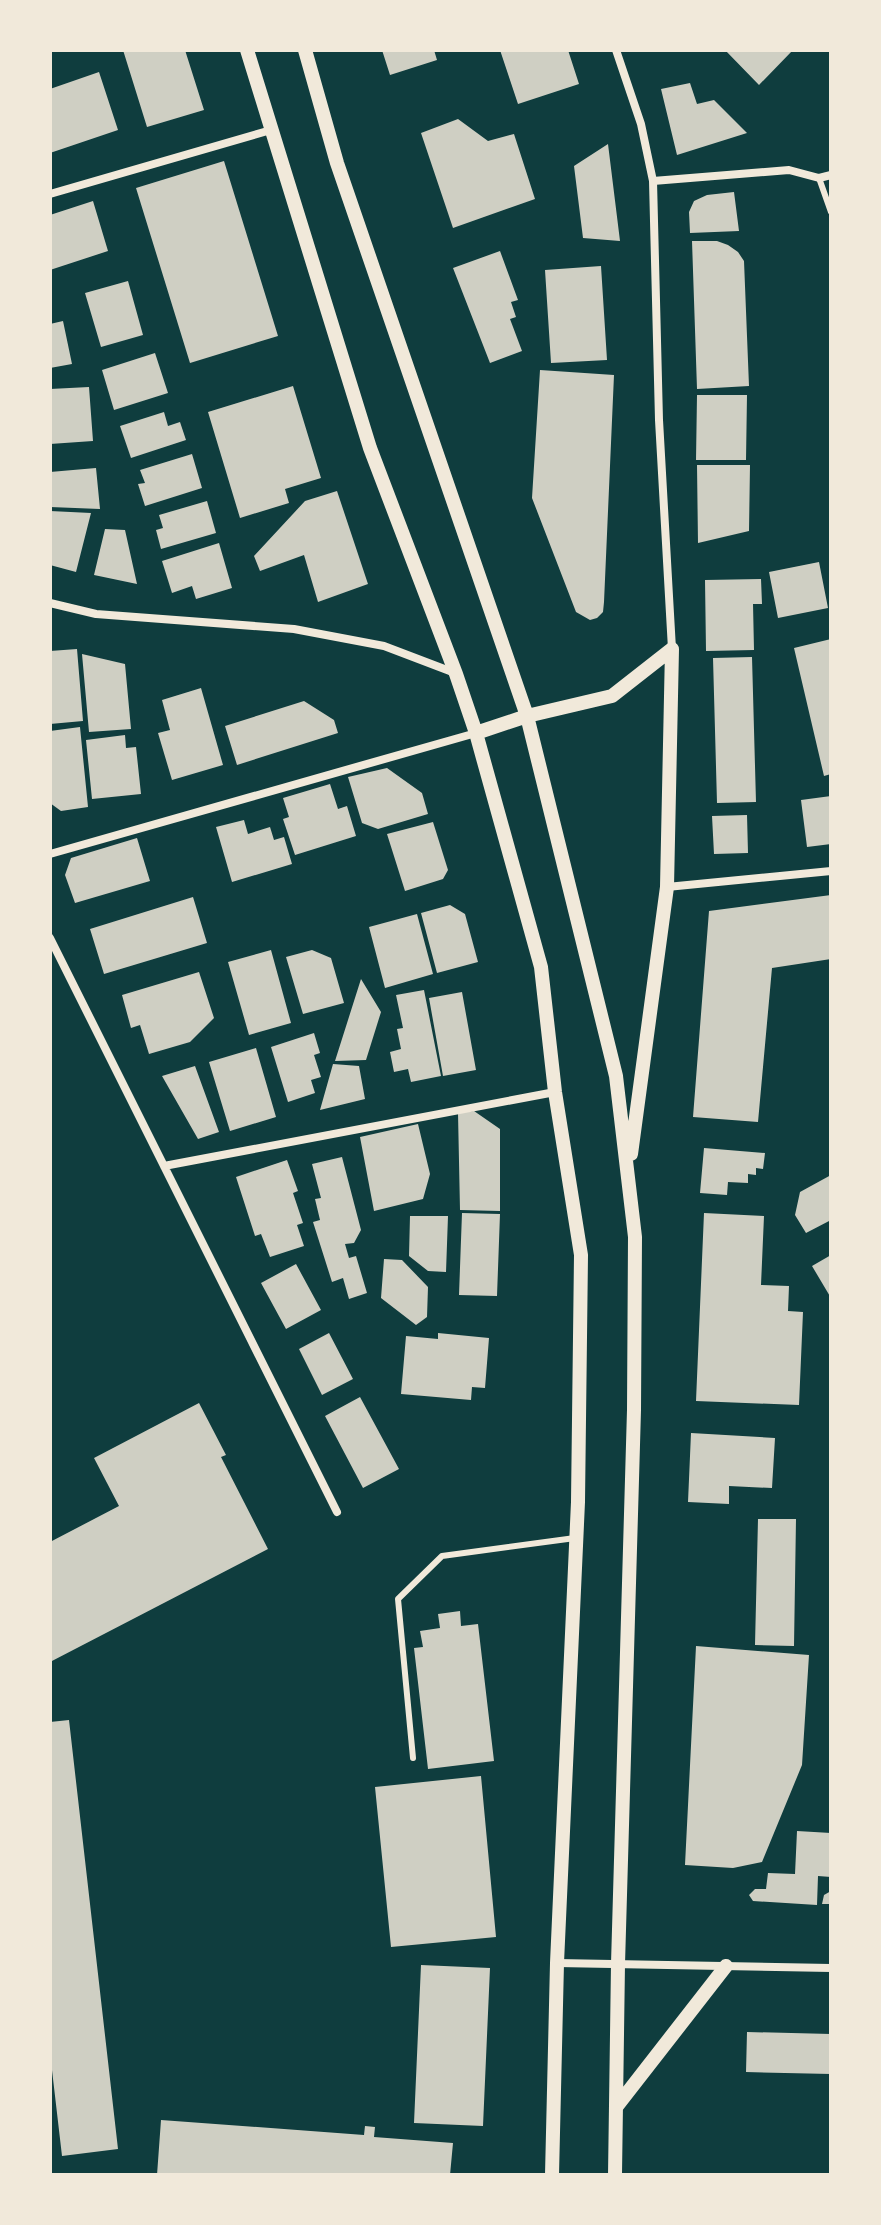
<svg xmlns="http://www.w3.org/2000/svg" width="881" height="2225" font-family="Cabin,sans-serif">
  <rect width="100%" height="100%" fill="#0f3d3e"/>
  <!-- building -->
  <path fill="#cfcfc3" d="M123,50H185L204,110L147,127Z
    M382,50H434L437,60L390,75Z
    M500,50H568L579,84L518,104Z
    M725,50H793L759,85Z
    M99,72L118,130L50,153V89Z
    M690,83L697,104L714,100L747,133L677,155L661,89Z
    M458,119L488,141L514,134L535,199L453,228L421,133Z
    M608,144L620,241L583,238L574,166Z
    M224,161L278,336L190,363L136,188Z
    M734,192L739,231L690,233L689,212L694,201L707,195Z
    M93,201L108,251L50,270V215Z
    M692,241H717L728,245L738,252L744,261L749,386L697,389Z
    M500,251L518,300L511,302L516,317L510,319L522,351L490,363L453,268Z
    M601,266L607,360L551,363L545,270Z
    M128,281L143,335L101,347L85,293Z
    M63,321L72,364L50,368V324Z
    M155,353L168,393L114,410L102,370Z
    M540,370L614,375L604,602L603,612L597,618L590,620L576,612L532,498Z
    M293,386L321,478L285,489L289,503L240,518L208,412Z
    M89,387L93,441L50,444V389Z
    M697,395H747L746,460H696Z
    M164,412L168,426L180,422L186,440L131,458L120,426Z
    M192,454L202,488L145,506L138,484L145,483L140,470Z
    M697,465H750L749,531L698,543Z
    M96,468L100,509L50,507V472Z
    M337,491L368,584L318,602L304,555L260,571L254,556L305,501Z
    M207,501L216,533L161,549L156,530L163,528L159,515Z
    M50,511L91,513L76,572L50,565Z
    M105,529L125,530L137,584L94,575Z
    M219,543L232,588L196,599L192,586L172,593L162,561Z
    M819,562L828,608L778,618L769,572Z
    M761,579L762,604H753L754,650L706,651L705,580Z
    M831,639V774L824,776L794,648Z
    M77,649L83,721L50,724V651Z
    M82,654L125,664L131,729L89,732Z
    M752,657L756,802L717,803L713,658Z
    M201,688L223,765L172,780L158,733L170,730L162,700Z
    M304,701L334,720L338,733L237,765L225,726Z
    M80,727L88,807L61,811L50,803V731Z
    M125,735L126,748L136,747L141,794L92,799L86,740Z
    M387,768L422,793L428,814L378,829L362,823L348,777Z
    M330,784L338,809L347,806L356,836L295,855L283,819L289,817L283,798Z
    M831,796V844L807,847L801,800Z
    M747,815L748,853L714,854L712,816Z
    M244,820L248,834L270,827L274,840L284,837L292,864L232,882L216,827Z
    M433,822L448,870L443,879L405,891L387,834Z
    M137,838L150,881L75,903L65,875L71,858Z
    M831,895V959L772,968L758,1122L693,1117L709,911Z
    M193,897L207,943L104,974L90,929Z
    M450,905L465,914L478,962L437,973L421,913Z
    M417,914L433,974L385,988L369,927Z
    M271,950L291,1023L249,1035L228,962Z
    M312,950L331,958L344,1003L303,1014L286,957Z
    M199,972L214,1018L190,1042L149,1054L140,1025L131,1028L122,995Z
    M361,979L381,1012L366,1060L335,1061Z
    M424,990L441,1076L411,1082L408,1069L394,1072L390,1052L401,1049L397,1029L403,1028L396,995Z
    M462,992L476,1070L443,1076L429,998Z
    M314,1033L320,1053L314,1055L321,1077L311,1080L315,1093L288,1102L271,1047Z
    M256,1048L276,1117L230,1131L209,1062Z
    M333,1064L359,1066L365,1099L320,1110Z
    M195,1066L219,1132L198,1139L162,1076Z
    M474,1111L500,1129V1211L460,1210L458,1113Z
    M418,1124L430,1174L423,1199L374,1211L360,1137Z
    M704,1148L765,1153L763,1169L756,1168V1175L748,1174V1183L728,1182L727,1195L700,1193Z
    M342,1157L361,1230L354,1243L345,1244L349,1258L356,1256L367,1293L349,1299L343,1278L332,1282L313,1222L320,1220L315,1199L321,1198L312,1164Z
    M287,1160L298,1191L293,1193L303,1223L297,1225L304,1246L270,1257L261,1234L255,1236L236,1177Z
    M831,1175V1220L806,1233L795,1215L800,1192Z
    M462,1213L500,1214L497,1296L459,1295Z
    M704,1213L764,1216L761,1285L789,1286L788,1311L803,1312L799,1405L696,1401Z
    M410,1216H448L446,1272L428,1271L409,1256Z
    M831,1255V1298L812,1266Z
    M384,1259L402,1260L428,1287L427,1317L416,1325L381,1298Z
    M296,1264L321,1310L286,1329L261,1283Z
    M329,1333L353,1379L322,1395L299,1349Z
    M438,1333L489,1338L485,1388L472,1387L471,1400L401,1394L406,1336L438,1339Z
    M360,1397L399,1469L363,1488L325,1416Z
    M199,1403L226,1455L221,1457L268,1549L50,1662V1542L119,1506L94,1458Z
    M691,1433L775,1438L772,1488L729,1486V1504L688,1502Z
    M758,1519H796L794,1646L755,1645Z
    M460,1611L461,1626L478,1624L494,1761L428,1769L414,1648L423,1647L420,1631L440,1628L438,1614Z
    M696,1646L809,1655L802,1765L762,1862L733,1868L685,1865Z
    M69,1720L118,2149L62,2156L50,2053V1722Z
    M481,1776L496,1937L391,1947L375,1787Z
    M797,1831L831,1833V1877L818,1876L817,1905L753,1901L749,1895L755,1889H766L768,1873L795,1874Z
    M831,1891V1904H822L824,1895Z
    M421,1965L490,1968L483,2126L414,2123Z
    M747,2032L831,2034V2074L746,2072Z
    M161,2120L364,2135L365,2126L375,2127L374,2137L453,2143L450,2175H157Z"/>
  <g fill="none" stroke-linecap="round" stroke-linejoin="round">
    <!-- service -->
    <path stroke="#f1e9da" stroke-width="6" d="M819,178L831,212
      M413,1758L398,1599L442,1556L575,1538"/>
    <!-- minor -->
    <path stroke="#f1e9da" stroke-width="8" d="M616,50L641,124L653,181L659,420L672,649
      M653,181L789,170L819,178L831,175
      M50,194L271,130
      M50,603L96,614L294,629L384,646L455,673
      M50,854L476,733
      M667,887L831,871
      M50,938L337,1512
      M164,1166L555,1092
      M557,1963L831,1968"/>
    <!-- tertiary -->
    <path stroke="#f1e9da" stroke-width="14" d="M247,50L370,448L456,674L476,733L541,967L555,1092L581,1255L578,1502L557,1963L552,2175
      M305,50L337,163L527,716L616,1076L635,1237L634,1410L618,1964L615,2175
      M476,733L527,716L612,696L672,649
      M631,1154L667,887L672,649
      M617,2106L726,1966"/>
  </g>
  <!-- border -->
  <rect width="881" height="2225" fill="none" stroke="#f1e9da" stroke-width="104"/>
</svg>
